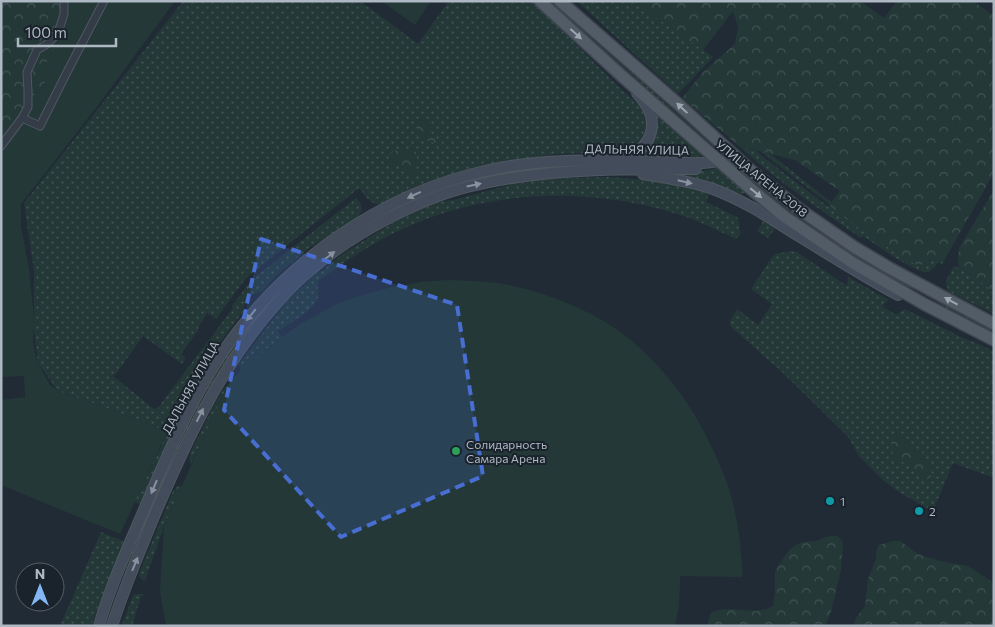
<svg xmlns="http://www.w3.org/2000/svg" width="995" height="627" font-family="Commissioner,sans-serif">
  <defs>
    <pattern id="grass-dots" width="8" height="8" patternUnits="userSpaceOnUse" patternTransform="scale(1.25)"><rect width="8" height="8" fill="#243838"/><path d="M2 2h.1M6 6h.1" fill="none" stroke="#415353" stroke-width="1.8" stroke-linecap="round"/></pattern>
    <pattern id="forest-crowns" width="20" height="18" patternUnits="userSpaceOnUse" patternTransform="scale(1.25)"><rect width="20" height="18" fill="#243838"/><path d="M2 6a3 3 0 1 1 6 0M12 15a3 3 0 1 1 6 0" fill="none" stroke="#415353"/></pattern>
  </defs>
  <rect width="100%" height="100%" fill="#212b36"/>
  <!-- grass -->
  <path fill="url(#grass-dots)" d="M183,1H360L418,44L449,1H532L622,90L641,107L644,113L646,121V130L644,138L639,144L634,148L628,151L616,153H584L555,154L503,163L384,204C370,206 367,197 359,188L246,278L216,319L207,313L198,328L199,329L181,354L186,358L182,364L143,336L116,374L113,376L153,408L157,409L233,308L232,306L250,282L259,274L356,198C362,203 364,210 358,217L324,240L310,247L276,276L263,291L253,294L245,304L242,313L214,351L217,354L143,505L134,502L168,432L118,412L58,391L38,363L34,329V271L24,203Z
    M546,1H553L709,142L711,145L710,148Z
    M577,1H635L713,57L678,94Z
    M654,111L702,152L701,158H643L641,154Z
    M739,146L757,151L763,157L830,208L829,204L774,162L762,152L769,153L830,201L867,231L924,264L933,259L939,262C936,265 932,271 928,272C917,275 874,243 863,236L861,238C819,209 777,181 739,146Z
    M582,163L702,165V169L641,167L469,183L322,251L391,209L438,189L476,178L529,167Z
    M717,168H719L746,192L745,193L740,194L715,184L676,173L702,171Z
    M739,170L741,171L778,200L823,232L911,285V290H909L850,256L797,221L737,171Z
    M609,177L646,180L674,185L709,194L706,202L737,217C740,222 738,227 741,233L736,239C717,230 698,220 677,214C585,185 478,190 392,234C366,247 342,264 318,281C317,286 319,292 318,297C316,309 288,325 278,331L282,337C262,352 242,369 226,390L191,464L189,460L190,454L211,411L223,390L241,370L239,364L287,301L318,272L319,273L344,253L381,230L398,220L439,202L453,200L514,184L539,180L569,178Z
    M763,221L775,229L768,238L757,231Z
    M791,251L797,252L847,286L848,277L889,300L882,306L896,315L905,309L965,339L974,342L994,351V478L953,463L933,511L921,505L899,492L885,482L859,456L848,437L833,422L781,371L730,326V321L737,309L758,325L772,304L751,289L772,257L775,254Z
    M954,266L975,276L994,293V314L948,291L946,281Z
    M281,288L284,291L251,328L221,369L193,416L178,451L174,449L213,375L245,329Z
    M939,300L994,329V336L936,306Z
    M158,486L161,488L128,568L123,567Z
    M178,486H182L164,526L145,581L142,580L139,576L140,571L173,491Z
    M101,532L123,541L122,549L91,626H60Z
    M139,594H144V595L141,596L132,626H123V622L132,598L134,595Z"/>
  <!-- forest -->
  <path fill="url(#forest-crowns)" d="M1,1H68L69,7L65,28L47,63L45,83L29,102L1,143Z
    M632,1H860L884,18L897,1H973L994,16V173L942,264L933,259L919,266C909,261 899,254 889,248C868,235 848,221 829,205L840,191L795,160L739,146L682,98L704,71L735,44L738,27L733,11L703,50Z
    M425,118L429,125L431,134L435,138L441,141L442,143L440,146L430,141H423L417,135L419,119Z
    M404,149H411L416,152C418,161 418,167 413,175L407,173L404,165L396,166L389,162V154L395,151Z
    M994,190V293L975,276L959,268L958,260L959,248Z
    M896,435C903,437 903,440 905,446L916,448L925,455L932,474L931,477L928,479L925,478L908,463L897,461L895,459L891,447V444L894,437Z
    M830,536H838L843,542L841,570L831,612L825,626H707L711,613C730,602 754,618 773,606L775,593V572L778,566L790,549L796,545L803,542L817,541L823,538Z
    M893,541H900L918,554L940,561L968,566L974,570L994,583V626H853L856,618L865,606L868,579L876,559V552L879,545Z"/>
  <!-- garden -->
  <path fill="#243838" d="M68,1H175L96,108L21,204V226L29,269L34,318L33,342L36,358L42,371L50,385L58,391L118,412L168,432L159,449L120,534L1,485V400L25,397L24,376L1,377V143L29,102L45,83L46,63L65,28L69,7Z
    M381,1H431L415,25Z
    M449,280C465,281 482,281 498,283C542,290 598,312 632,341C638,346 643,351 649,357C680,387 702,423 719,463C732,492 739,523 741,555C742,562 743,570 742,577L680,576C680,593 679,609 675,626H166L160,591L164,526L214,414L226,390L232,381L257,357L282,337L302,323L337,304L362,295L392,287L421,282Z"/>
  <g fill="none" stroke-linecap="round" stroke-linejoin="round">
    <defs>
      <path id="minor" d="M22,118L28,107V91L27,72L37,50L47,44L58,33L64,14V1
        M1,146L22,118L40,126L66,74L104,1"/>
      <path id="secondary" d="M621,156C645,156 658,131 649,110C646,104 641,98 637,93
        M643,174C666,178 690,181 713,189C743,200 770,218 797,235C830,255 863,276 898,295
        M99,626C112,580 133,537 151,493C171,447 191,401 219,358C280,265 379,194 489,170C535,160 584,159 631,161C654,161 678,164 702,163C715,162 728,159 741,162
        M112,626C124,588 140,551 155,514C185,444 216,376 265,317C278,301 292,285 308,272C332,251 358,234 387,219C412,206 439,194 467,187C542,168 619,169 696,169"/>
      <path id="primary" d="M540,1L623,77L751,189L785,217L853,263L924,304L994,340
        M560,1L677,103L749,169L799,209L854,247L891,269L994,324"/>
    </defs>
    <!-- minor casing -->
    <use href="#minor" stroke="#4f5861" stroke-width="9"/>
    <!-- secondary casing -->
    <use href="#secondary" stroke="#4f5861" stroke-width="12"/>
    <!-- primary casing -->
    <use href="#primary" stroke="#3e4650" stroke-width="14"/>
    <!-- minor -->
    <use href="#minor" stroke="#343d47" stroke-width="7"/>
    <!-- secondary -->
    <use href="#secondary" stroke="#424c5a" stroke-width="10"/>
    <!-- primary -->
    <use href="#primary" stroke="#525c67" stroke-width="11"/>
  </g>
  <!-- one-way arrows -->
  <defs><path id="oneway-solid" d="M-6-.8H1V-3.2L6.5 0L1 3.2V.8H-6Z" transform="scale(1.25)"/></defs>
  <g fill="#9ca6b1">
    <use href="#oneway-solid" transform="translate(576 34) rotate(42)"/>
    <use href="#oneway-solid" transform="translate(682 108) rotate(-137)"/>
    <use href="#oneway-solid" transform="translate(756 193) rotate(40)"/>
    <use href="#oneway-solid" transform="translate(951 301) rotate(-151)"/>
  </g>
  <g fill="#88929e">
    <use href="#oneway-solid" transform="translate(685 182) rotate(13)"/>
    <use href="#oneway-solid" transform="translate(474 185) rotate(-12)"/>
    <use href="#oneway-solid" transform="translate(414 195) rotate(155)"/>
    <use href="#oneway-solid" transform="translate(329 256) rotate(-37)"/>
    <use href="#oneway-solid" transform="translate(251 315) rotate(129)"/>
    <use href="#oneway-solid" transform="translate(200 415) rotate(-63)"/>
    <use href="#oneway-solid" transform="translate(154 487) rotate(113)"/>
    <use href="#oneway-solid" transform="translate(135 564) rotate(-68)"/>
  </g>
  <!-- marked area -->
  <path fill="#486ed2" fill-opacity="0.2" stroke="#486ed2" stroke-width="4" stroke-dasharray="10 6" stroke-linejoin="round" d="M261,239L457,305L483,476L341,537L224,410Z"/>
  <!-- markers -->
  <circle fill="#2e9e5b" stroke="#1a222b" stroke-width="2" cx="456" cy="451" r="5"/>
  <g fill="#0f9aa8" stroke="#1a222b" stroke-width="2">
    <circle cx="830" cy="501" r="5"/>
    <circle cx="919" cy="511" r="5"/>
  </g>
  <g text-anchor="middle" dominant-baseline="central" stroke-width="4" stroke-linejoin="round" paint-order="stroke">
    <!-- street labels -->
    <g font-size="12" fill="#aeb8c3" stroke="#1a222b">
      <text transform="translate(637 149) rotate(1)">ДАЛЬНЯЯ УЛИЦА</text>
      <text transform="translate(762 178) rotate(39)">УЛИЦА АРЕНА 2018</text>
      <text transform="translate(190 387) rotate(-61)">ДАЛЬНЯЯ УЛИЦА</text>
    </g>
    <!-- poi labels -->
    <g font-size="12" fill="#aeb8c3" stroke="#1a222b" text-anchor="start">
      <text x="466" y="444">Солидарность<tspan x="466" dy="14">Самара Арена</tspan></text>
      <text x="840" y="501">1</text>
      <text x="929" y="511">2</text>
    </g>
  </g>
  <!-- border -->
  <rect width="995" height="627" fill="none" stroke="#aeb8c3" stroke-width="5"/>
  <!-- north arrow -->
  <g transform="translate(40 587)"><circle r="24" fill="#1a222b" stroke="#555e68"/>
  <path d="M0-4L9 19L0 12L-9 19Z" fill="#84b6f3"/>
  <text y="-8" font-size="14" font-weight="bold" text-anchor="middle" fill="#aeb8c3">N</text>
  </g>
  <!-- scale -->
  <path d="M18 38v8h98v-8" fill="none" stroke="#aeb8c3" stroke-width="2.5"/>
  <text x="25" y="38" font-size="15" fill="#aeb8c3" stroke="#1a222b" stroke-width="4" paint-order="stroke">100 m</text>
</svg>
